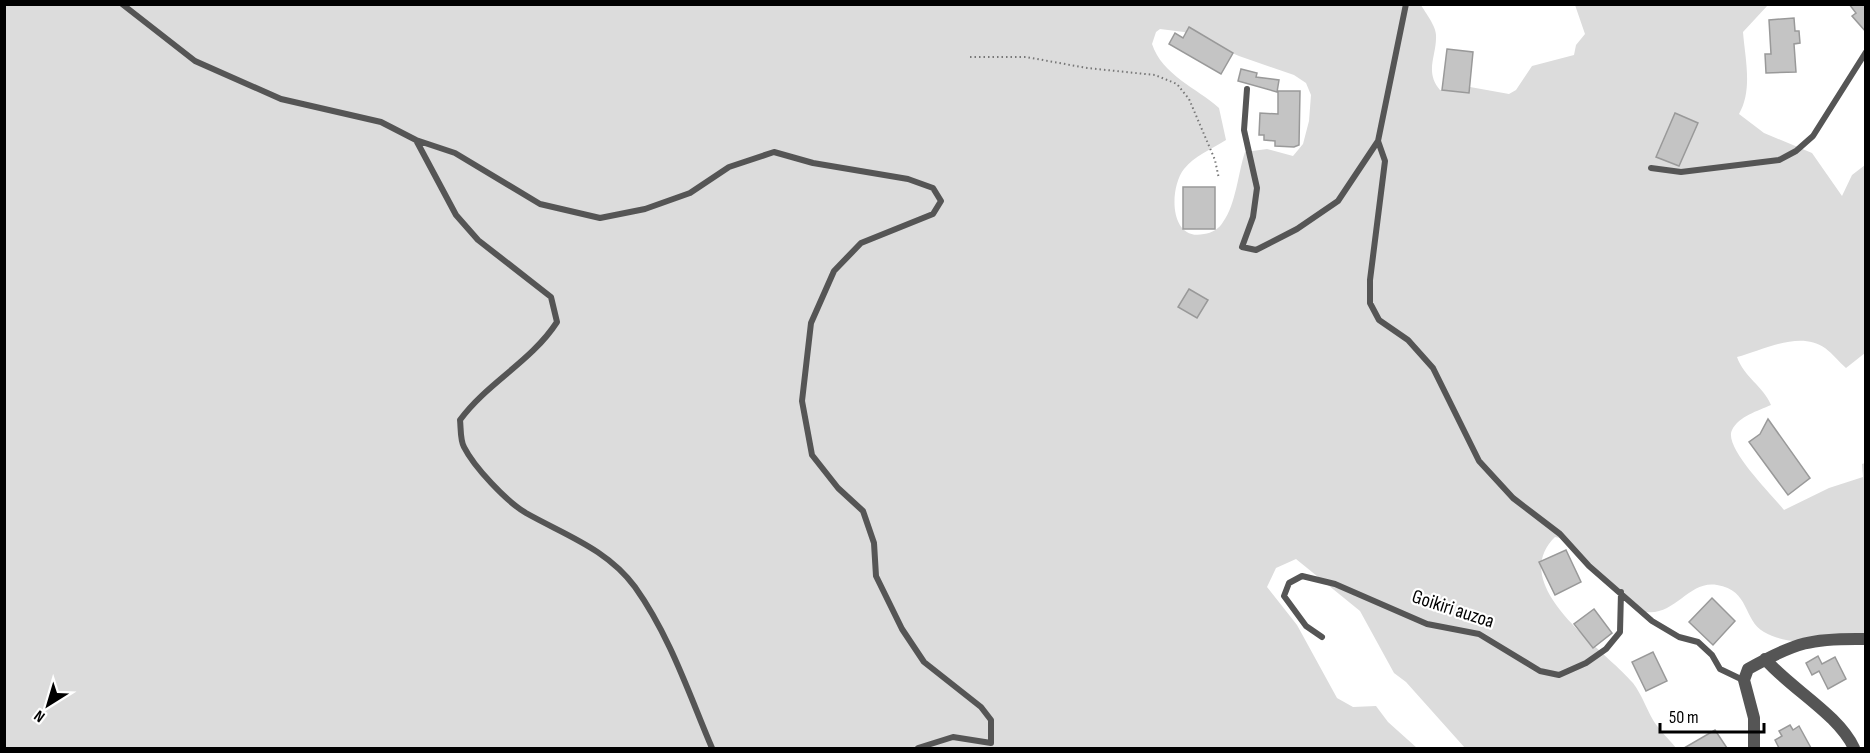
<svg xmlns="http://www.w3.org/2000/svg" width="1870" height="753" font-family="'Sofia Sans Condensed',sans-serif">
  <rect width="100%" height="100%" fill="#fff"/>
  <!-- green -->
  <path fill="#dcdcdc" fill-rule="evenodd" d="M4,5H1421C1425,12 1436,26 1436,35C1437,56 1424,71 1440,90L1457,91L1470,87L1509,94L1516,90L1532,66L1574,55L1576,45L1585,34L1575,5H1779H1768L1743,32C1745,58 1753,90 1739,114L1764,133L1812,153L1842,196L1852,175L1865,165V353L1846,368C1839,362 1833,354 1825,348C1800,330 1763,350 1737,357C1744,377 1763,386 1771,405C1758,411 1739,416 1732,430C1723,447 1772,495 1784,510L1829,488L1863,477L1862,464L1865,463V641C1835,641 1792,648 1764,632C1743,620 1750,590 1717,585C1689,580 1675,616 1646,612L1560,538L1555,537C1505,586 1605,649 1633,683C1642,695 1646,708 1653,720C1659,730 1669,739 1676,748H1465L1406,682L1394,673L1360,611L1296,559L1276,568L1267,587L1297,625L1337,698L1353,707L1376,706L1388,722L1417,748H5ZM1160,29L1184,32L1239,56L1294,75L1306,83L1311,95L1309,121L1303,144L1293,156L1267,149L1245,152C1238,173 1236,204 1223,222C1219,229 1212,233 1204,234C1169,242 1169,188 1184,169C1194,156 1212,149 1226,140L1219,108C1197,88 1162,75 1152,44L1156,32Z"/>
  <!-- building -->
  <path fill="#c4c4c4" stroke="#999" stroke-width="1.5" d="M1849,4H1866V32L1852,16L1856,13Z
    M1794,18L1795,31H1799L1800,43L1794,44L1796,72L1766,73L1765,54H1771L1769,20Z
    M1189,27L1233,53L1221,74L1169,44L1175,33L1183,38Z
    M1447,49L1473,52L1469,93L1442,90Z
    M1241,69L1257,73L1256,77L1279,80L1277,92L1238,81Z
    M1278,91H1300L1299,145L1294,147L1275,146V141L1264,140V135H1259L1260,113L1278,114Z
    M1675,113L1698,123L1679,166L1656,157Z
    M1183,187H1215V229H1183Z
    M1189,289L1208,300L1197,318L1178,307Z
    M1768,419L1810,478L1788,495L1749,442L1760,434Z
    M1566,550L1581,582L1555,595L1539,562Z
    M1712,598L1735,621L1713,645L1689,622Z
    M1594,609L1612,633L1593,648L1574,624Z
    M1653,652L1667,681L1646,691L1632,662Z
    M1818,656L1822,664L1835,657L1846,679L1828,689L1819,671L1812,675L1806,663Z
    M1790,725L1793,730L1799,726L1811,748H1779L1775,740L1782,736L1779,731Z
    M1715,730L1727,748H1684Z"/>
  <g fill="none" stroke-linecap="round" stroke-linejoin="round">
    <!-- path -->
    <path stroke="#777" stroke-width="2" stroke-dasharray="1.5 3" stroke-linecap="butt" d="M970,57H1026L1087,68L1155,75L1177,84L1189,99L1215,160L1219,179"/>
    <!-- lane -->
    <path stroke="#555" stroke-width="6" d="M122,4L195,61L281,99L381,122L416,140L456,215L478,240L551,297L557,322C531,362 488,382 460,420C461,428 460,440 464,447C474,467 506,501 526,513C565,535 607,549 635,587C670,636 689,694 712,748
      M1406,4L1378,141L1385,161L1370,280V303L1379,320L1408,340L1433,368L1479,461L1513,498L1560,534L1589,566L1652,621L1679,637L1698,642L1712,655L1720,669L1743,680
      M1247,89L1244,130L1257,188L1253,217L1242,247L1256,250L1297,229L1338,201L1378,141
      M416,140L455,153L540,204L600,218L645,209L690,193L729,167L774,152L813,163L908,179L933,188L941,201L933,214L861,243L834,271L811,323L802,401L812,455L838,488L863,511L874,543L876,576L902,629L924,662L981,707L991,720V743L953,737L918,748
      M1651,168L1681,172L1779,160L1796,151L1813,136L1866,52
      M1322,637L1306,626L1284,596L1289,583L1302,576L1335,584L1427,624L1479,634L1540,671L1559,675L1586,663L1606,649L1620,632L1621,592"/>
    <!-- street -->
    <path stroke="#555" stroke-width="12" d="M1765,659C1791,689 1838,714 1854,748
      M1754,748V718L1744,680L1748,669C1796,642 1811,638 1866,639"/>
  </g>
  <g text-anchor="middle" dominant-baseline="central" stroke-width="4.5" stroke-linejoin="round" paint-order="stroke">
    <!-- street labels -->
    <g font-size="20" fill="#000" stroke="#fff">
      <text transform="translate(1453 609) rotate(18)">Goikiri auzoa</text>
    </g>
  </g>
  <!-- border -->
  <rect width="1870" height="753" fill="none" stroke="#000000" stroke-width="12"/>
  <!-- north arrow -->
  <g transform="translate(48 705) rotate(217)" stroke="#ffffff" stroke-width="4.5" paint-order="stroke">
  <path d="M0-4.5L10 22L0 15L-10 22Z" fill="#000000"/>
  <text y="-9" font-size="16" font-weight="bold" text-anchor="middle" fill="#000000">N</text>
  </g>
  <!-- scale -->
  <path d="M1660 723v9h104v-9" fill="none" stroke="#000000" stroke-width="3"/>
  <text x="1669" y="723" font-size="18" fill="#000000" stroke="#ffffff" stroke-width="4.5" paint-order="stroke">50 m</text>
</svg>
